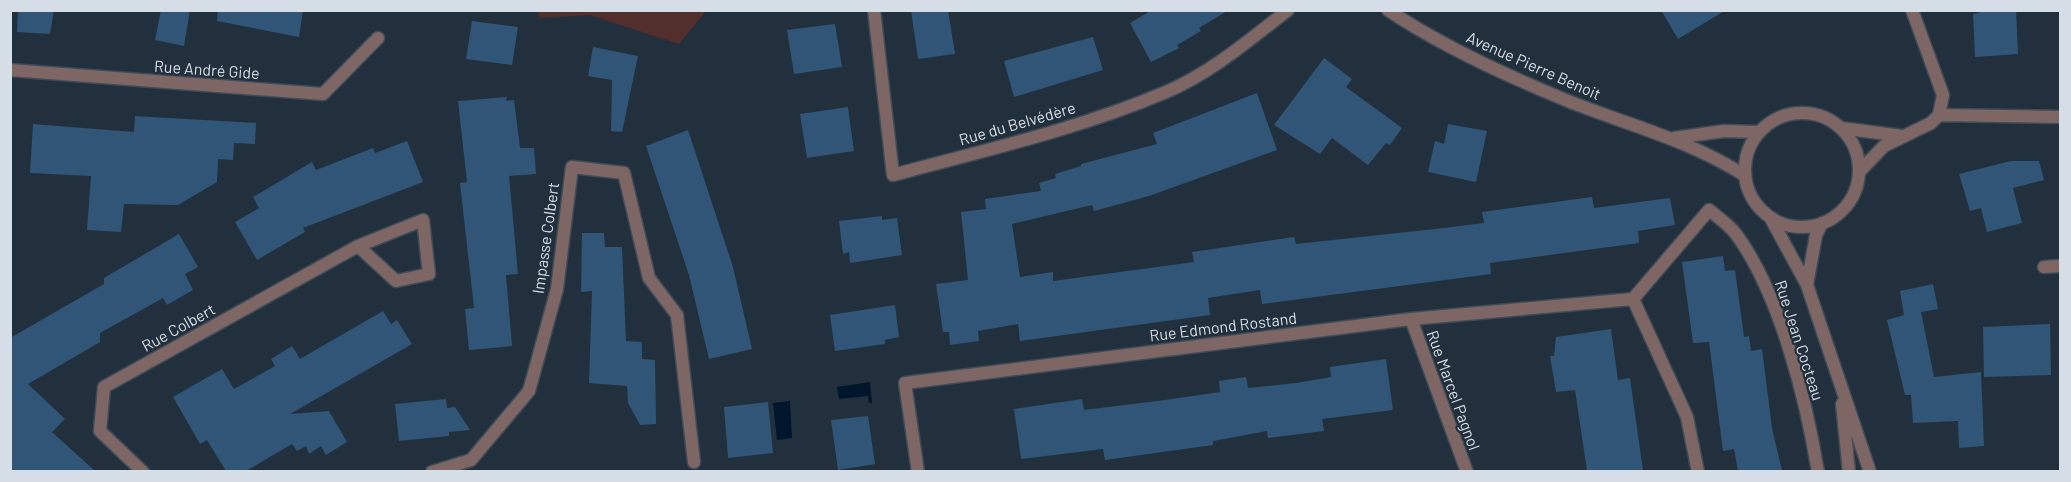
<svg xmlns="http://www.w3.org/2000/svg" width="2071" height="482" font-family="Barlow,sans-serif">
  <rect width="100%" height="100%" fill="#22303d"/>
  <!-- green -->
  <path fill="#522e2c" d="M538,11V10L706,11L679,44L590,15L539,18Z"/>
  <!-- water -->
  <path fill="#00162c" d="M870,382L872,403H869L868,396L839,399L837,387Z
    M790,401L792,438L777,440L773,403Z"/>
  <!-- building -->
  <path fill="#305577" d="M18,10H54L50,34L17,32Z
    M161,10H190L184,46L155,40Z
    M218,10H303L299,37L217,21Z
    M911,10H948L955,54L918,59Z
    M1152,10H1229L1199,28L1201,31L1177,45L1179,48L1151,62L1130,23Z
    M1661,10H1726L1678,39Z
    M1978,10H2016L2018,54L1975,57L1973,14L1979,13Z
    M472,21L518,27L512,65L466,59Z
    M835,24L842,67L794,74L787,30Z
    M1093,37L1103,70L1014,97L1004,61Z
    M593,47L638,56L622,132L611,131L612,80L588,76Z
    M1324,58L1352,79L1346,87L1402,128L1390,145L1386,143L1368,165L1332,138L1320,154L1274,125Z
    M1257,93L1277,150L1149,196L1094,211L1092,205L1012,224L1020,277L1053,272V281L1194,262L1192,252L1294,237L1296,244L1444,228L1484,223L1482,212L1592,197L1594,208L1670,198L1675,225L1638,231L1639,243L1490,263L1491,274L1262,304L1260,290L1208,298L1210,315L1020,341L1018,324L978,331L979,341L950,345L949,332H943L936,284L968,280L961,212L986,209L985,199L1041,191L1039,183L1056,178L1055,174L1081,166V164L1157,144L1153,133Z
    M507,97L506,101L514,100L520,148H534L536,174L509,176L518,274L506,275L512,346L469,350L465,309L474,308L460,183L467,182L458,101Z
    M848,107L854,151L807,158L800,114Z
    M135,116L256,123L255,144L234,143L233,160L218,159L217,182L178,205L124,204L121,232L87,230L91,176L30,173L33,124L134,132Z
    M1448,124L1487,131L1476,182L1428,172L1435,141L1444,144Z
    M688,130L733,267L752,349L709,359L689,275L646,146Z
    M407,141L423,182L303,228L305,232L257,260L235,222L259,208L253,197L312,162L316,170L373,148L375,153Z
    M2011,161H2039L2044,180L2013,188L2022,223L1987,232L1981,208L1970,211L1959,174Z
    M882,216V220L897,218L902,255L850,263L849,252L843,254L839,221Z
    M582,233H604L605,247H622L626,341L642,342V359L655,360L656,424L640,425L628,403L627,386L589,383L592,291L581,292Z
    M179,234L198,267L185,274L193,290L167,305L163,298L100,333V342L28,384L65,419L52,432L95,471H10V338L104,284V278Z
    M1723,256L1725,271L1735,270L1744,337L1749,336L1751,351L1762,349L1772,428L1782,471H1738L1734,449L1723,451L1709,342L1693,343L1682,262Z
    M1933,284L1938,309L1921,312L1934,377L1981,372L1984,446L1959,448L1958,421L1913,423L1911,395H1905L1887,320L1904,315L1900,291Z
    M895,305L899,337L885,340V344L835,351L830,315Z
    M383,311L391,324L397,320L412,344L290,414L329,411L347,442L326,455L321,446L309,454L306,446L297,451L292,444L246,471H226L207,440L200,444L173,397L222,369L234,389L275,366L271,359L292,346L300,359Z
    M2050,324L2051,375L1984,377L1983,327Z
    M1611,329L1618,380L1630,378L1643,471H1587L1575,390L1556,392L1550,356H1554L1556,337Z
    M1386,359L1393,410L1322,419L1324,431L1268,438L1267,431L1213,441V445L1105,460L1103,449L1021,459L1014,409L1082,399L1084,410L1165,400L1220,392L1219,381L1246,377L1248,388L1296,383L1331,377L1330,367Z
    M446,399L447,408L455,407L470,430L449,432V436L399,441L395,404Z
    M768,402L773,453L728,458L724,407Z
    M868,416L875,464L838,470L831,420Z"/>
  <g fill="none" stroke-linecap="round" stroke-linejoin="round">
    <defs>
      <path id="minor" d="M874,10L893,175C985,150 1079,129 1166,92C1211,73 1249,40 1288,10
        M1388,10C1443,47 1507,76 1568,101C1628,125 1689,140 1744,175
        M1912,10L1943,95L1939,115
        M10,70L323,94L378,38
        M1674,138L1724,131L1758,132
        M2044,267L2060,266
        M1633,299L1709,210C1718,217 1729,225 1736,234C1780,294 1806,399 1818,472
        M1633,299L1687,417L1698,472
        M1411,319L1467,472
        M143,472L100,431L104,387L358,246L423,220L429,274L396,281L358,246
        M432,472L471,460L529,391L557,289L572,167L624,173L649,278L677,315L694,462
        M918,472L905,383L1411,319L1633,299"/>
      <path id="tertiary" d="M1745 170a57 57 0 1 1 114 0a57 57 0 1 1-114 0Z
        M1841,128L1902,136
        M1859,172L1884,146L1931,123L1939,115L2060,117
        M1770,217L1807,285L1870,472
        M1807,285L1816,235L1822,223
        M1842,404L1849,472"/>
    </defs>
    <!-- minor casing -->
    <use href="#minor" stroke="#3f4c58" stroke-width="15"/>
    <!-- tertiary casing -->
    <use href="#tertiary" stroke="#3f4c58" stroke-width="15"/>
    <!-- minor -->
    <use href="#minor" stroke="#7e6664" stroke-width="12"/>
    <!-- tertiary -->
    <use href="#tertiary" stroke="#7e6664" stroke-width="12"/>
  </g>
  <g text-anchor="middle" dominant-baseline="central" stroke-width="4.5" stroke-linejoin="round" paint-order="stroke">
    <!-- street labels -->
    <g font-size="16" fill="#d5dee6" stroke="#22303d">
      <text transform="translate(1534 65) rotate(24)">Avenue Pierre Benoit</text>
      <text transform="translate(207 69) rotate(4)">Rue André Gide</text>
      <text transform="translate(1017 123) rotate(-16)">Rue du Belvédère</text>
      <text transform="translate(545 238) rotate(-82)">Impasse Colbert</text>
      <text transform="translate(1223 326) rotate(-7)">Rue Edmond Rostand</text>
      <text transform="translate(178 327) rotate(-29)">Rue Colbert</text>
      <text transform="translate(1800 340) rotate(72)">Rue Jean Cocteau</text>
      <text transform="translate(1454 390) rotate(70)">Rue Marcel Pagnol</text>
    </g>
  </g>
  <!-- border -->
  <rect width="2071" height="482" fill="none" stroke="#d5dee6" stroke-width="24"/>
</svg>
